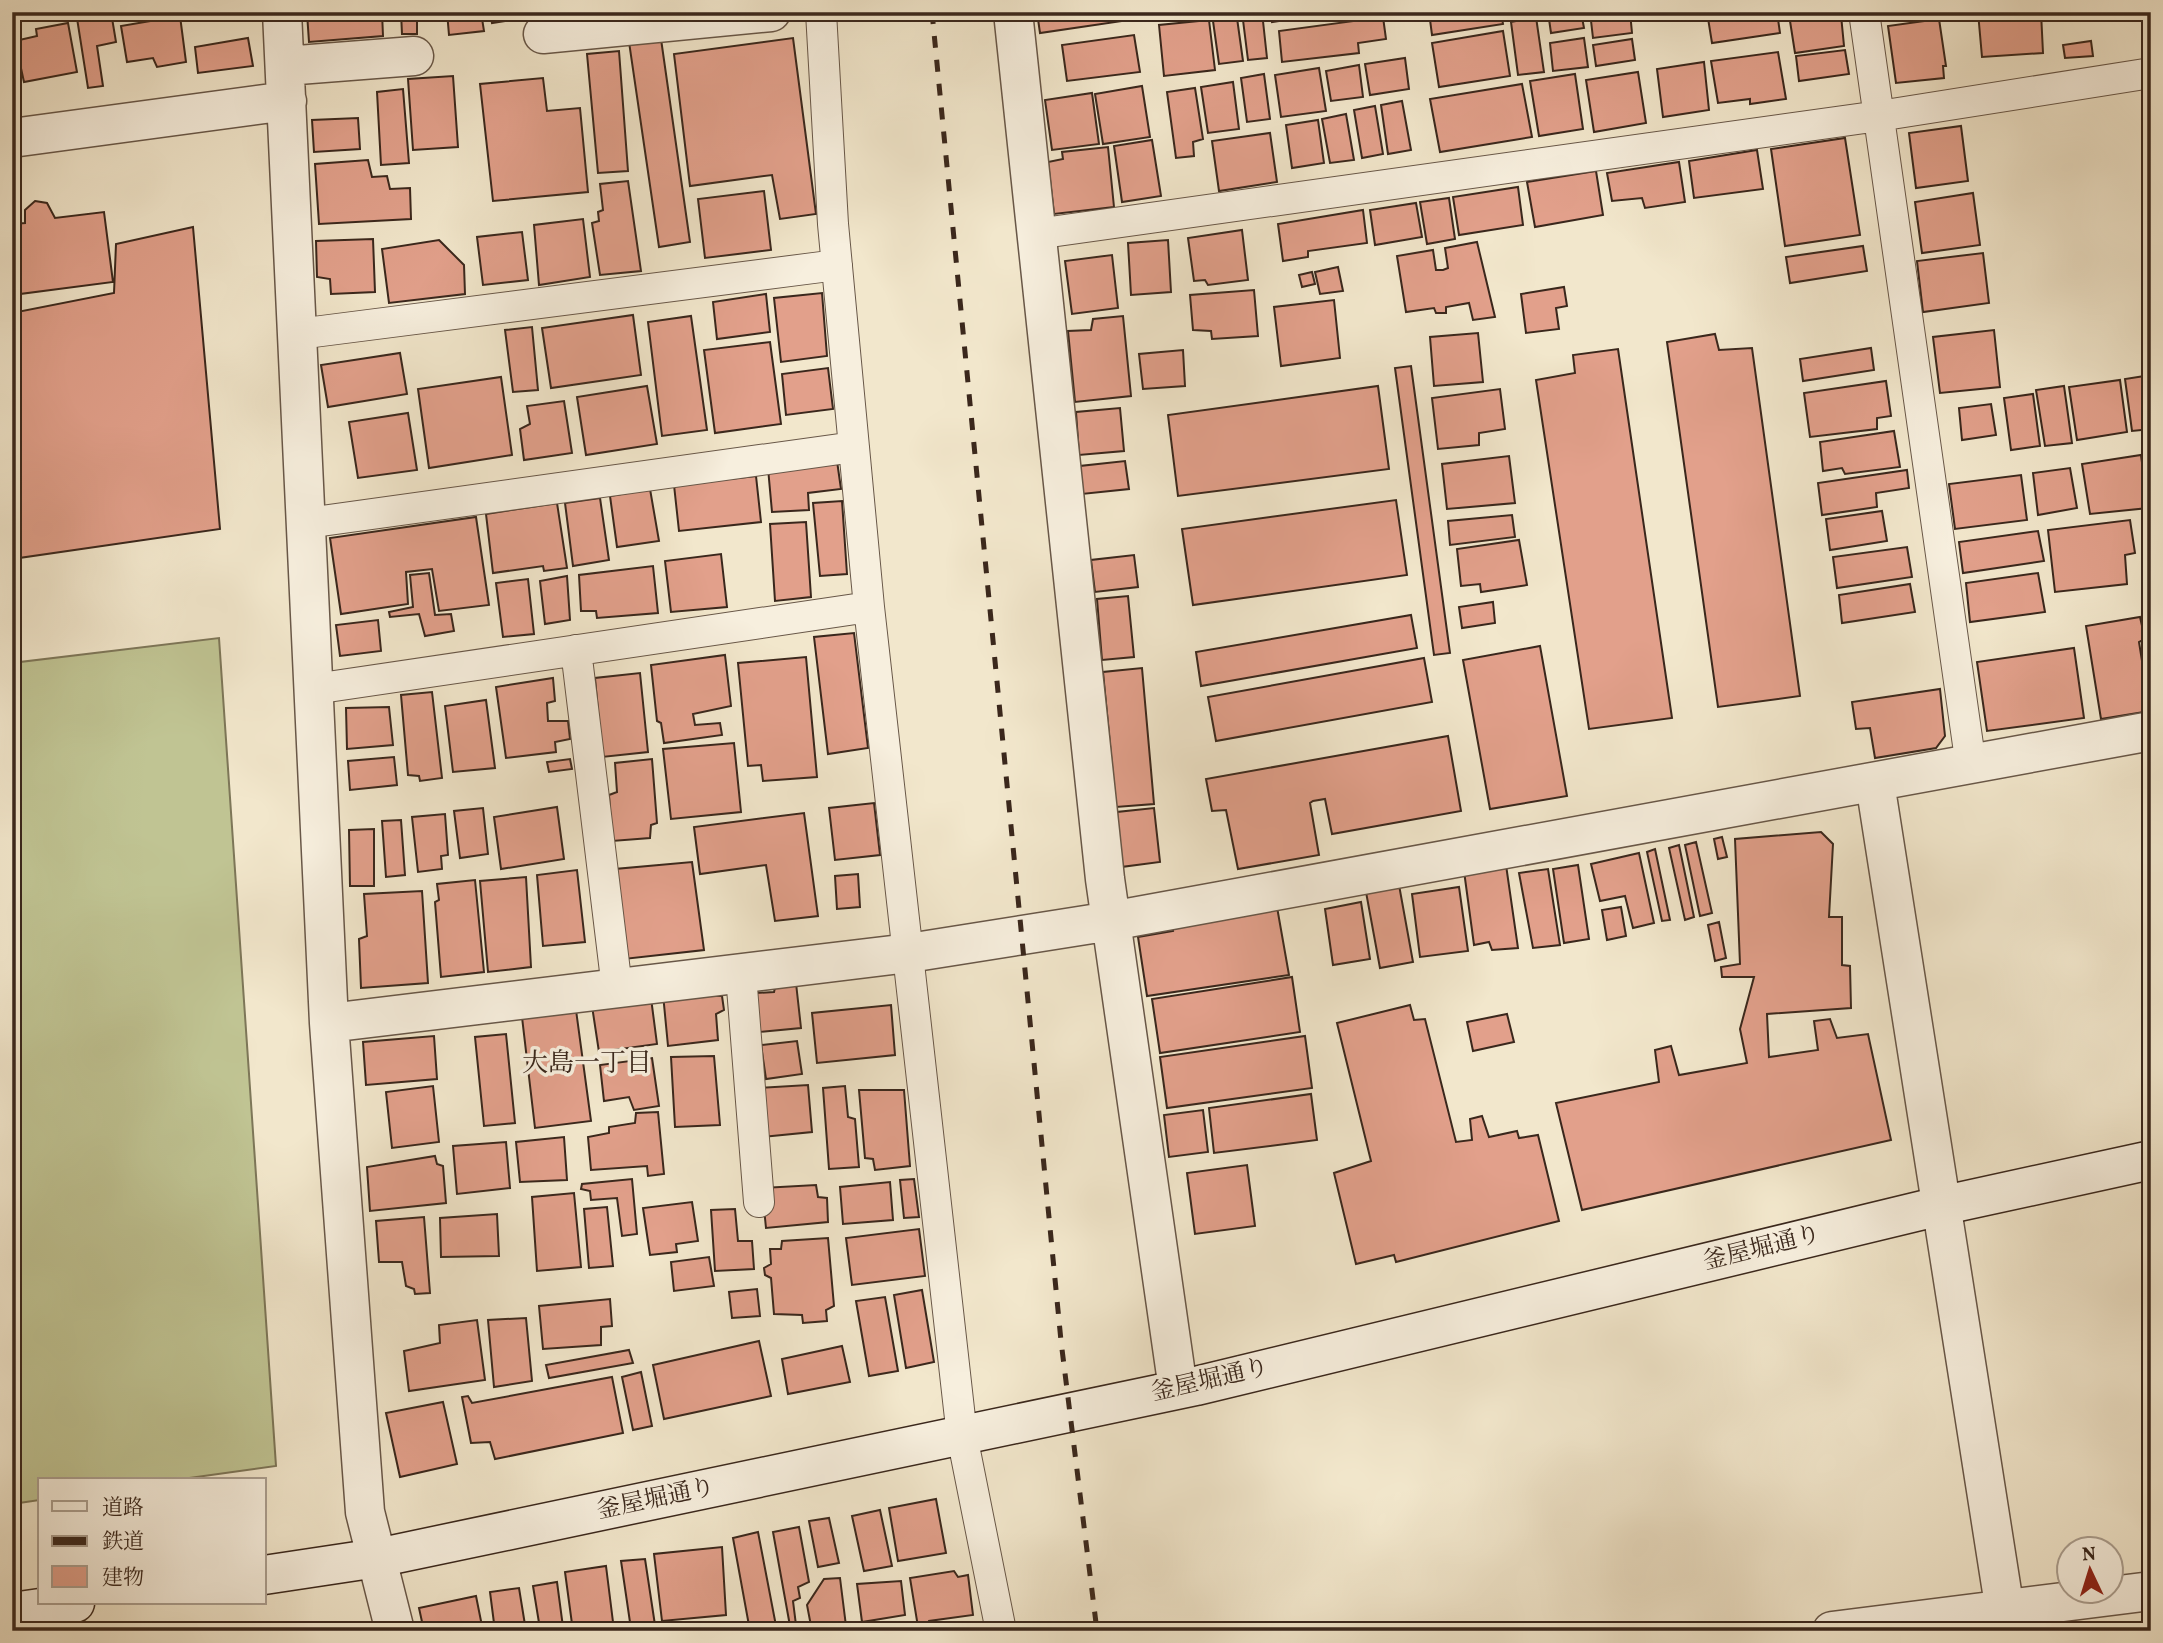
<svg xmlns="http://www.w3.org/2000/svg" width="2163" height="1643" font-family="Vollkorn,'Noto Serif JP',serif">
  <rect width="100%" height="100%" fill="#f2e7cc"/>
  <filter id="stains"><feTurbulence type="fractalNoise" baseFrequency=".00286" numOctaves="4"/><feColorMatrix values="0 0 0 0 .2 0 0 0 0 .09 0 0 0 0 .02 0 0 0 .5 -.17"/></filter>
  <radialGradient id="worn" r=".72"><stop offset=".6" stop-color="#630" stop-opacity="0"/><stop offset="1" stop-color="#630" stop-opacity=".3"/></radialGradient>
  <!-- pitch -->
  <path fill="#c0c493" stroke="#7d7658" stroke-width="2" d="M219,638L276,1466L175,1480H40V1500L12,1504V663Z"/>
  <!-- building -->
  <path fill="#e2a08b" stroke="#3a271c" stroke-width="2" d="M76,12H111L116,42L97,46L103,86L88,88Z
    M382,12L383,36L309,42L307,13Z
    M401,12H442V15L417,18V34H402Z
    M447,12H481L484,31L449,35Z
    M490,12H517L518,19L492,23Z
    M1037,12H1136V19L1040,33Z
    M1242,12H1262L1267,58L1248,60Z
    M1270,12H1336L1272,22Z
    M1429,12H1501L1503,24L1432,35Z
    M1548,12H1581L1584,28L1551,33Z
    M1590,12H1630L1632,33L1593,38Z
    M1707,12H1777L1780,33L1712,43Z
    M1978,12H2041L2043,53L1982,57Z
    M1841,15L1844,46L1795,53L1790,21Z
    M180,16L186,62L157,67L153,58L127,62L121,26Z
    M1383,17L1386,39L1358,43L1359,53L1282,62L1279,31Z
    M1536,17L1544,72L1518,75L1511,22Z
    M1237,18L1243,61L1219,64L1213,21Z
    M1939,19L1946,66H1943L1944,78L1896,83L1888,26Z
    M1209,20L1215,70L1164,76L1159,25Z
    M68,23L77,72L24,82L15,41L37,36L36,29Z
    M1503,31L1510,76L1439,87L1432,43Z
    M1134,35L1140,72L1067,81L1062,45Z
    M248,38L253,66L198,73L195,47Z
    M793,38L816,214L780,219L772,175L690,186L674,54Z
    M1584,38L1588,67L1553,71L1550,43Z
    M661,39L690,242L659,247L629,42Z
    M1632,39L1635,60L1596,66L1593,45Z
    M2091,41L2093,56L2065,58L2063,45Z
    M1845,50L1849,74L1799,81L1796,56Z
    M619,51L628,171L598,173L587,54Z
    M1778,52L1786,99L1750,104V99L1718,103L1711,61Z
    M1405,58L1409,89L1370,95L1365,64Z
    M1704,62L1709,110L1663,117L1657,69Z
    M1359,65L1363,97L1331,101L1326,71Z
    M1319,68L1326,111L1281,117L1275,75Z
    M1638,72L1646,123L1594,132L1586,80Z
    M1264,74L1270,119L1247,122L1241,78Z
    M1575,74L1583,129L1539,136L1530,81Z
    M453,76L458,147L413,150L408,79Z
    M543,78L547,111L580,108L588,192L493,201L480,84Z
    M1233,82L1239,129L1208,133L1201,87Z
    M1522,84L1532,137L1440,152L1430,99Z
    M1142,86L1150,137L1103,144L1095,94Z
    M1195,88L1203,139L1193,142L1194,156L1176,158L1167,92Z
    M403,89L409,163L381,165L377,92Z
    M1092,93L1099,144L1052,150L1045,100Z
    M1402,101L1411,150L1388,154L1381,105Z
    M1375,106L1383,154L1362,158L1354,110Z
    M1346,114L1354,160L1330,163L1322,119Z
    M358,118L360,149L314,152L312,120Z
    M1318,120L1324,163L1292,168L1286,125Z
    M1961,126L1968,181L1916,188L1909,133Z
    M1270,133L1277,182L1219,191L1212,141Z
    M1845,138L1860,235L1785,246L1771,149Z
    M1152,140L1161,196L1122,202L1114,146Z
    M1108,147L1114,207L1054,214L1048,162L1063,159L1062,152Z
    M1757,150L1763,189L1694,198L1689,161Z
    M368,160L372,177L387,176L390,189L410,188L411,219L319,224L315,164Z
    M1679,162L1685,202L1645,208L1642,198L1612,201L1607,173Z
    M1596,171L1603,215L1535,227L1527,182Z
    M628,181L641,271L600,275L592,223L599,221L598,212L603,210L600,184Z
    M1518,187L1523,225L1459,235L1453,197Z
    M764,191L771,250L705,258L698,199Z
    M1973,193L1980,245L1922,253L1915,202Z
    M1449,198L1455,239L1427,244L1420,202Z
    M35,201L47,203L55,218L104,212L113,282L12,295V224L25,223V210Z
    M1416,203L1422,237L1375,245L1370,210Z
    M1363,210L1367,243L1308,251V257L1283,261L1278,224Z
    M583,219L590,277L539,285L534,225Z
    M193,227L220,529L12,559V313L114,293L116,244Z
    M1242,230L1248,280L1208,285L1205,280L1194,281L1188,238Z
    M522,232L528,280L483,285L477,237Z
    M373,239L375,292L331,294L330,279L317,277L316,241Z
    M439,240L464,265L465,294L389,303L382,249Z
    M1168,240L1171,292L1131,295L1128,243Z
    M1477,242L1495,317L1473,320L1469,303L1446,307V313H1436L1434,308L1406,312L1397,256L1433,250L1436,270H1443L1448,268L1445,248Z
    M1863,246L1867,271L1790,283L1786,257Z
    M1983,253L1989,303L1923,312L1917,261Z
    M1112,255L1118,308L1072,314L1065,261Z
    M1338,267L1343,291L1320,294L1315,272Z
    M1312,272L1315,284L1302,287L1299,275Z
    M1564,287L1567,306L1556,308L1559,329L1526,333L1521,294Z
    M1254,290L1258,336L1212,339L1211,331L1193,330L1190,295Z
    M822,293L827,356L781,362L774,298Z
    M766,294L770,332L717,339L713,302Z
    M1334,300L1340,358L1281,366L1274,307Z
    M633,315L641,375L551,388L542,328Z
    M691,316L707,430L662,436L648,322Z
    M1123,316L1131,396L1075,402L1068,331L1091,330L1093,319Z
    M532,327L538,390L513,392L505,330Z
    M1994,330L2000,387L1940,393L1933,337Z
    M1478,333L1483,382L1434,386L1430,337Z
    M1715,334L1719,350L1752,348L1800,696L1718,707L1667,342Z
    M770,342L781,424L715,433L704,350Z
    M1871,348L1874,370L1803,381L1800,359Z
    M1618,349L1672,718L1589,729L1536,380L1575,373L1573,355Z
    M1183,350L1185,386L1143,389L1139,354Z
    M400,353L407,394L328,407L321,365Z
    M1411,366L1450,653L1434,655L1395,368Z
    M828,368L833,409L786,415L782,374Z
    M2151,375V429L2132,431L2125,379Z
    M501,377L512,455L429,468L418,389Z
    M2120,380L2127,432L2077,440L2069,387Z
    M1886,381L1891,416L1877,418V429L1810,437L1804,393Z
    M647,386L657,444L586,455L577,397Z
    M1378,386L1389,469L1178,496L1168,415Z
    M2064,386L2072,443L2045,446L2036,390Z
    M1500,389L1505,429L1479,433V445L1438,449L1432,398Z
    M2033,394L2040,446L2011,450L2004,398Z
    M564,401L572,453L524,460L520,429L530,424L527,406Z
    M1991,404L1996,435L1962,440L1959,408Z
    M1120,408L1124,451L1079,455L1076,412Z
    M408,413L417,470L358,478L349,422Z
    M1894,431L1900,467L1845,474L1842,468L1823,471L1820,442Z
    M2141,455L2148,508L2090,514L2082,464Z
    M1509,456L1515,503L1447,509L1442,464Z
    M837,461L841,489L808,493L809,510L772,512L768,468Z
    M1125,461L1129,489L1082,494L1080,466Z
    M2070,468L2077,508L2038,515L2033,473Z
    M1907,470L1909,488L1876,493L1877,507L1822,515L1818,483Z
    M2021,475L2027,520L1955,529L1949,484Z
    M756,476L761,522L679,531L674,485Z
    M650,489L659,541L617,547L610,496Z
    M600,498L609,560L573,566L565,503Z
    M1396,500L1407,575L1193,605L1182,529Z
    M842,501L847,574L820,576L813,503Z
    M557,503L567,568L544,571L543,566L493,573L486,514Z
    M1882,511L1887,541L1830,550L1826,519Z
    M1512,515L1515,537L1450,545L1448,521Z
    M476,517L489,605L439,611L432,569L406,572L408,604L341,614L330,538Z
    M2130,520L2135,553L2125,555L2127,584L2055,592L2048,530Z
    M806,522L811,597L775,601L770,524Z
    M2038,531L2044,561L1963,573L1959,542Z
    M1519,540L1527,585L1481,592L1480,584L1461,586L1457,549Z
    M1907,547L1912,577L1837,588L1833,557Z
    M721,554L727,607L671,612L665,561Z
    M1134,555L1138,587L1095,592L1091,560Z
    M653,566L658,613L597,618L596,611H581L579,575Z
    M429,573L435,615L451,614L454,631L425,636L419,614L390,617L389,612L413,607L410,575Z
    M2038,573L2045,612L1970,622L1966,583Z
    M567,576L570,620L545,624L540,581Z
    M528,579L534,634L503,637L496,583Z
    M1910,584L1915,612L1842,623L1839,595Z
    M1128,596L1134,657L1102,660L1097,599Z
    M1493,602L1495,623L1462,628L1459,607Z
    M1411,615L1417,648L1201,686L1196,652Z
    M2140,617L2145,639L2139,642L2150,711L2101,719L2086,626Z
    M378,620L381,651L340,656L336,625Z
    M854,633L868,748L828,754L814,637Z
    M1540,646L1567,796L1490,809L1463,660Z
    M2074,648L2084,718L1987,731L1977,662Z
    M725,655L731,706L693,714L695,725L720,723L722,735L664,743L661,723L657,721L651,665Z
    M806,657L817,777L763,781L761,765L748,766L738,663Z
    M1424,658L1432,702L1216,741L1208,697Z
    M1142,668L1154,804L1116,807L1103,672Z
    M640,673L648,752L602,757L595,678Z
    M553,678L555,701L547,703L548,721H568L570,739L555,742L556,752L506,758L496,687Z
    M1940,689L1945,736L1936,748L1875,758L1870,728L1856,729L1852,702Z
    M432,692L442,778L420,781L419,776L408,775L401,695Z
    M486,700L495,768L453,772L445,706Z
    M389,707L393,745L347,749L346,708Z
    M1448,736L1461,811L1332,834L1325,799L1313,801L1310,803L1319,855L1238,869L1226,810L1212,811L1206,779Z
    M734,743L741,812L671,819L663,749Z
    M394,757L397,785L350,790L348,761Z
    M570,759L572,769L549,772L547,762Z
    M652,759L657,823L651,825L650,838L612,841L609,795L617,792L615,763Z
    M874,803L880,855L835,860L829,808Z
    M557,807L564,859L501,869L494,817Z
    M483,808L488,854L460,858L454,811Z
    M1154,808L1160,862L1121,867L1117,812Z
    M804,813L818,916L775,921L766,865L700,874L694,827Z
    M445,814L448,855L441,856L442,869L418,872L412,817Z
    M401,820L405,875L386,877L382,821Z
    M374,829V886H350L349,830Z
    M1821,832L1833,844L1829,917H1842V965L1850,966L1851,1008L1767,1014L1769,1057L1818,1050L1814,1021L1830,1019L1837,1038L1868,1034L1891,1140L1582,1210L1556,1103L1659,1082L1655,1050L1671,1046L1679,1075L1747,1063L1740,1029L1754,977H1722L1721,967L1740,964L1735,839Z
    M1722,837L1727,857L1718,859L1714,839Z
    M1696,842L1712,913L1700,916L1685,845Z
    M1679,845L1694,917L1685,920L1669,848Z
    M1655,849L1670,920L1662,921L1647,852Z
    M1639,853L1654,923L1633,928L1625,896L1600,901L1591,864Z
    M692,862L704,950L624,959L615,869Z
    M1506,865L1518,948L1492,950L1489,942L1474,945L1464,871Z
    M1578,865L1589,939L1564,943L1553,869Z
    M1548,869L1560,945L1533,948L1519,873Z
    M577,870L585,942L543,946L537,875Z
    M858,874L860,907L837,909L835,876Z
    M526,877L531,967L488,972L480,881Z
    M475,880L484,972L441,977L435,902L439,900L437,884Z
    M1399,885L1413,962L1380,968L1366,892Z
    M1459,887L1468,951L1420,957L1412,894Z
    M422,891L428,983L361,988L359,939L367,936L364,894Z
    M1361,902L1370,959L1333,965L1325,909Z
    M1277,907L1289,975L1147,996L1138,937L1173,931L1172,925Z
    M1621,907L1626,936L1607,940L1602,910Z
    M1719,922L1726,958L1715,961L1708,925Z
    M1292,977L1300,1032L1160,1053L1152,999Z
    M796,983L801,1028L759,1032L756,993L774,992L776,984Z
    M663,994L722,996L724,1010L716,1014L718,1040L668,1046Z
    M651,998L657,1044L599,1052L592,1006Z
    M891,1005L895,1055L817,1063L812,1013Z
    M1410,1005L1414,1020L1425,1019L1456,1142L1472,1140L1470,1119L1482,1116L1489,1137L1517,1131L1519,1138L1538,1135L1559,1221L1396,1262L1394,1255L1356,1264L1334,1173L1371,1161L1337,1023Z
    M576,1010L591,1121L535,1128L522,1017Z
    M1507,1014L1514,1042L1473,1051L1467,1022Z
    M506,1034L515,1123L484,1126L475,1037Z
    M434,1036L437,1079L366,1085L363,1042Z
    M1305,1036L1312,1088L1167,1108L1160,1057Z
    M797,1041L802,1074L766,1079L761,1045Z
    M714,1056L720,1125L675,1127L671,1057Z
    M652,1058L659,1106L634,1110L629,1097L604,1101L600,1065Z
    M808,1085L812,1132L761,1137L757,1088Z
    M433,1086L439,1142L392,1148L386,1092Z
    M845,1086L848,1117L855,1119L859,1167L829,1169L823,1088Z
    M904,1090L910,1166L875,1170L873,1159L865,1158L859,1090Z
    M1311,1094L1317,1140L1214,1153L1209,1108Z
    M1203,1110L1208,1152L1169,1157L1164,1115Z
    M658,1112L664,1174L648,1176L647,1166L591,1170L588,1137L609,1133V1127L635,1123L636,1113Z
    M564,1137L567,1180L520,1182L516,1142Z
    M506,1142L510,1188L457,1194L453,1146Z
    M435,1156L437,1164L443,1166L446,1203L370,1211L367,1167Z
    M1247,1165L1255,1226L1195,1234L1187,1173Z
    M632,1179L637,1234L622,1236L617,1198L591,1200L590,1191L581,1189L582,1184Z
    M914,1179L919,1217L904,1218L900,1180Z
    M890,1182L893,1220L843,1224L840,1187Z
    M816,1185L818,1197L827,1198L828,1222L766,1228L762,1188Z
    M574,1193L581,1267L537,1271L532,1197Z
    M692,1202L698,1241L676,1244L677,1252L650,1255L643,1208Z
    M607,1207L613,1266L589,1268L584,1209Z
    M735,1209L738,1241H752L754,1269L715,1271L711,1210Z
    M497,1214L499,1256L441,1257L440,1218Z
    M424,1217L430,1293L415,1294L414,1289L406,1286L402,1262H379L376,1221Z
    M919,1229L925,1276L852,1285L846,1238Z
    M828,1238L834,1306L826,1310L827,1321L803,1323L802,1315L774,1314L771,1278L765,1275L764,1268L771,1264L770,1249H781L782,1241Z
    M709,1257L714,1286L674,1291L671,1262Z
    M757,1289L760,1316L732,1318L729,1292Z
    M922,1290L934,1362L906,1368L894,1295Z
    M885,1297L898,1371L869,1376L856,1301Z
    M610,1299L612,1326L601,1327V1345L543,1349L539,1306Z
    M526,1318L532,1381L494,1387L488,1320Z
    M477,1320L485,1380L409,1391L404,1351L440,1343L439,1325Z
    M759,1341L771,1396L664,1419L653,1365Z
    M842,1346L850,1382L788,1394L782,1359Z
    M629,1350L633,1363L549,1378L546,1365Z
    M641,1372L652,1426L633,1430L622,1377Z
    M612,1377L623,1433L495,1459L490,1442L471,1443L462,1397L468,1396L472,1403Z
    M443,1402L457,1464L400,1477L386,1413Z
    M936,1499L946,1553L898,1561L889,1508Z
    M880,1510L892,1566L864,1571L852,1516Z
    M829,1518L839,1563L818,1567L809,1521Z
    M799,1527L809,1582L798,1587L800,1598L793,1601L796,1625L790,1626L773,1532Z
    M758,1532L777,1631H750L733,1538Z
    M722,1547L726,1615L662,1621L654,1554Z
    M645,1559L655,1625L631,1629L621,1561Z
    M606,1566L614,1630L603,1631L601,1622L572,1624L565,1572Z
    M954,1571L958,1577L968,1575L973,1615L929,1621L927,1626L918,1627L910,1578Z
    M840,1578L846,1626L812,1631L807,1605L824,1579Z
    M901,1581L905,1615L862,1622L857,1584Z
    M557,1582L563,1627L540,1629L533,1586Z
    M519,1588L526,1631H495L490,1592Z
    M476,1596L482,1626L455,1631H424L419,1608Z
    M907,1623V1631H865L864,1627Z"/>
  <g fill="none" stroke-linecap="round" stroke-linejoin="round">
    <defs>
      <path id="lane" d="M821,12L833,224L869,607L962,1436L1001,1631
        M1864,12L1971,766
        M1036,234L1879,116L2151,73
        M298,334L837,265
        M307,523L854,447
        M576,650L617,988
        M314,689L869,607
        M741,975L759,1202"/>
      <path id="street" d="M282,12L329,1023L365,1512L395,1631
        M1013,12L1105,879L1178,1389
        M543,34L771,12
        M285,66L414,56
        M12,138L287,101
        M1875,783L2005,1611
        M329,1023L909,953L1111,921L2151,731
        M1832,1631L2151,1591"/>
      <path id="secondary" d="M264,1575L377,1558L1196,1386L1940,1206L2151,1160
        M12,1612L75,1603"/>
    </defs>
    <!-- lane casing -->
    <use href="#lane" stroke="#685748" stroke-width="32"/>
    <!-- street casing -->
    <use href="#street" stroke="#685748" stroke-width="41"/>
    <!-- secondary casing -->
    <use href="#secondary" stroke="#3a271c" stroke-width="41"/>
    <!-- lane -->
    <use href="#lane" stroke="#f7efde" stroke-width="30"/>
    <!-- street -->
    <use href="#street" stroke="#f7efde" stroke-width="38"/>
    <!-- secondary -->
    <use href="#secondary" stroke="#f7efde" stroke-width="38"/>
    <!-- rail -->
    <path stroke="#3a271c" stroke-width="5" stroke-dasharray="12 12" stroke-linecap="butt" d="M932,12L1061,1341L1097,1631"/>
  </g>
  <g text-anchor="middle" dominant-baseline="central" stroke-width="7" stroke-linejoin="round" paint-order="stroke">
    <!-- street labels -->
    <g font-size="24" fill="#3a271c" stroke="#f7efde">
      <text transform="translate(1762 1249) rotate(-14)">釜屋堀通り</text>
      <text transform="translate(1210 1381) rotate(-13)">釜屋堀通り</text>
      <text transform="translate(656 1500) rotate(-12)">釜屋堀通り</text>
    </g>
    <!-- neighbourhood labels -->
    <g font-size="26" fill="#3a271c" stroke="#f7efde">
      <text x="587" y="1064">大島一丁目</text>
    </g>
  </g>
  <!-- margin -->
  <rect width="2163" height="1643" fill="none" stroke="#f2e7cc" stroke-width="42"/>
  <rect x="14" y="14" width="2135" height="1615" fill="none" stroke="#3a271c" stroke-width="3.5"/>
  <rect x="21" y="21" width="2121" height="1601" fill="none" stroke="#3a271c" stroke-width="2"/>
  <!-- legend -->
  <rect x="38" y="1478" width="228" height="126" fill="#f7efde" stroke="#ab9f90" stroke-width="2"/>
  <rect x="52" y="1501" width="35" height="10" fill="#f7efde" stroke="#ab9f90" stroke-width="2"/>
  <text x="102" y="1514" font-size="21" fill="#3a271c">道路</text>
  <rect x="52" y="1536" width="35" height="10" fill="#3a271c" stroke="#ab9f90" stroke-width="2"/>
  <text x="102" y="1548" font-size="21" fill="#3a271c">鉄道</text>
  <rect x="52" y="1566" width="35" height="21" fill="#e2a08b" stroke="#ab9f90" stroke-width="2"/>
  <text x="102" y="1584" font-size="21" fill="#3a271c">建物</text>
  <!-- north arrow -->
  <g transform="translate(2090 1570) rotate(356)"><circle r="33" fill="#f7efde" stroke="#ab9f90" stroke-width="2"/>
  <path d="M0-5L12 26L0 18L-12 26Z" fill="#8f2418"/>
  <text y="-10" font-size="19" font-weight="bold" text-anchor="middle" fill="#3a271c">N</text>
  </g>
  <rect width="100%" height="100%" filter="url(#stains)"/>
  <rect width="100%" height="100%" fill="url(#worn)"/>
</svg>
